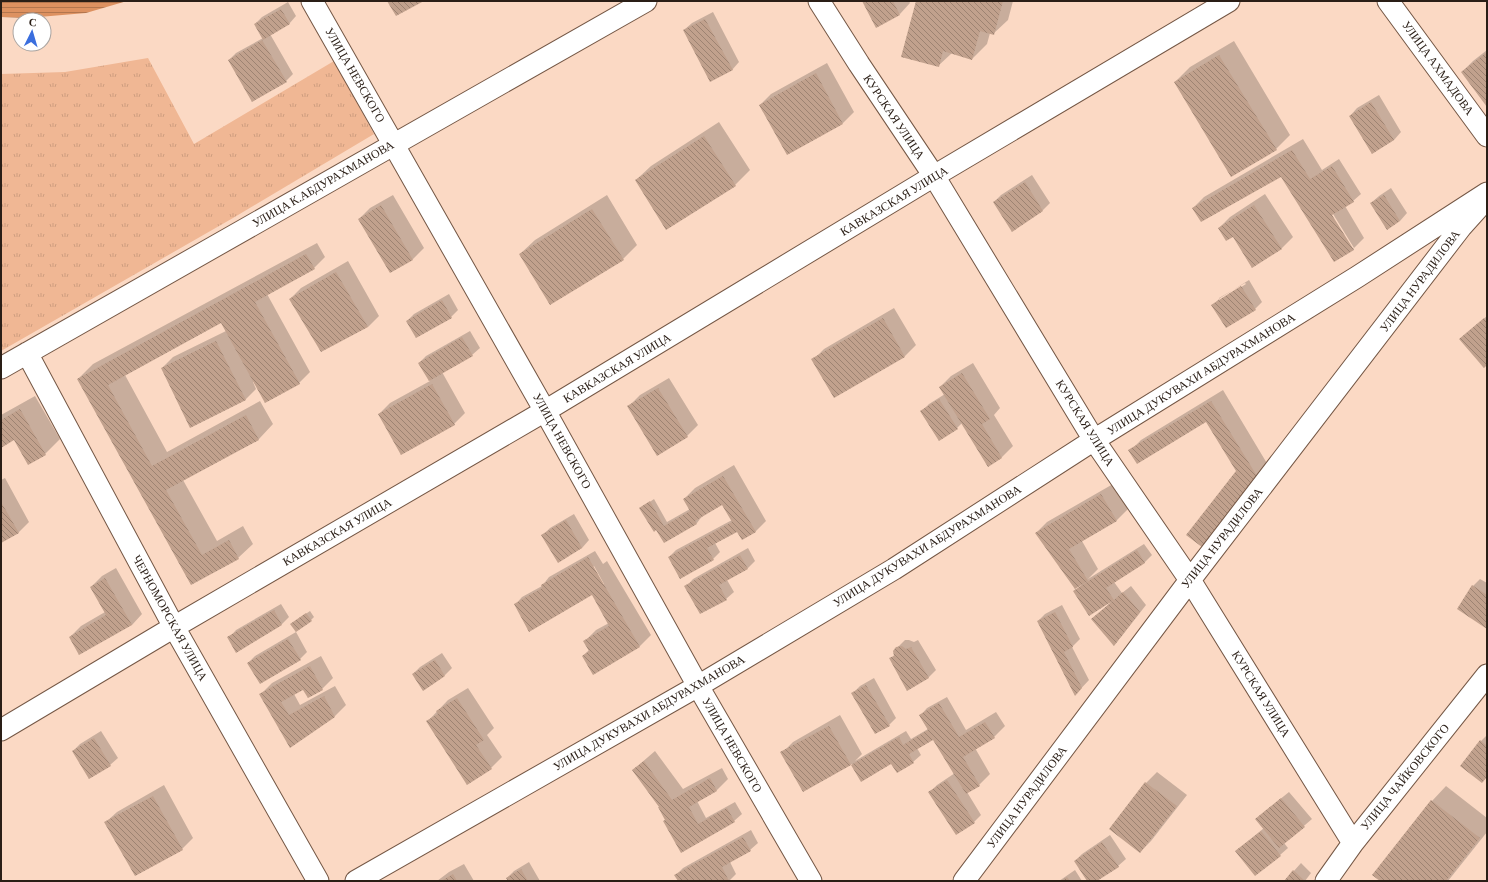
<svg xmlns="http://www.w3.org/2000/svg" width="1488" height="882" font-family="'Crimson Pro',serif">
  <defs>
    <pattern id="grass-tufts" width="24" height="20" patternUnits="userSpaceOnUse"><rect width="24" height="20" fill="#f0b794"/><path d="M3 7l-1-3M5 7V3M7 7l1-3M15 17l-1-3M17 17v-4M19 17l1-3" fill="none" stroke="#ce9d7f"/></pattern>
    <pattern id="water-rules" width="6" height="5" patternUnits="userSpaceOnUse"><rect width="6" height="5" fill="#dd9160"/><path d="M0 2.5h6" fill="none" stroke="#b3764e"/></pattern>
    <pattern id="building-back-hatch" width="6" height="6" patternUnits="userSpaceOnUse"><rect width="6" height="6" fill="#c1a18d"/><path d="M-1 5l2 2M0 0l6 6M5-1l2 2" fill="none" stroke="#9d8372"/></pattern>
  </defs>
  <rect width="100%" height="100%" fill="#fbd9c4"/>
  <!-- grass -->
  <path fill="url(#grass-tufts)" d="M148,58L194,144L334,61L374,134L233,218L1,351V74L65,72Z"/>
  <!-- water -->
  <path fill="url(#water-rules)" d="M1,1H127L86,13L27,18L1,17Z"/>
  <!-- shadow -->
  <path fill="#0003" fill-rule="evenodd" d="M863,1H909L910,3L900,14Z
    M918,1H1013L1008,20L993,34L990,33L987,44L972,59L952,53L938,66Z
    M288,2L296,16L289,24L270,34L293,74L286,81L229,60L236,53L263,38L255,24L262,17Z
    M713,12L739,62L732,70L684,30L692,23Z
    M1234,41L1290,135L1276,149L1175,82L1190,67Z
    M1487,50V105L1462,72L1473,61Z
    M827,63L854,112L843,123L760,105L771,94Z
    M1379,95L1401,132L1394,140L1372,153L1350,116L1357,108Z
    M719,122L750,170L735,185L666,228L636,180L651,166Z
    M1303,139L1322,170L1339,159L1361,194L1353,201L1345,206L1364,238L1353,249L1334,261L1281,175L1201,221L1193,208L1204,197ZM1317,188L1354,248H1351L1315,189Z
    M1032,175L1050,203L1043,210L1012,230L994,202L1001,195Z
    M1391,188L1407,213L1400,221L1371,203L1379,196Z
    M1265,194L1293,237L1282,248L1252,267L1233,236L1219,228L1230,217Z
    M393,195L424,248L413,259L390,272L359,219L370,208Z
    M607,195L637,245L623,259L520,254L535,240Z
    M317,243L325,257L314,268L267,294L310,372L299,383L254,381L253,382L256,389L245,400L162,368L173,357L226,331L222,322L125,375L167,452L260,401L273,424L259,439L183,480L217,541L243,526L253,544L238,558L191,584L78,379L93,364Z
    M348,261L379,316L368,327L290,299L301,288Z
    M1249,280L1262,302L1255,309L1213,305L1220,298ZM1245,283L1246,284L1219,301V298Z
    M449,294L458,310L451,317L407,321L414,314Z
    M894,308L916,345L905,356L834,397L813,360L824,349Z
    M1487,316V364L1468,332Z
    M470,331L480,348L472,355L442,372L465,413L454,424L379,414L390,403L430,381L419,363L426,356Z
    M973,363L1000,408L994,415L1013,446L1002,457L988,466L962,423L957,428L939,440L921,412L929,404L945,394L940,387L951,376Z
    M669,378L698,425L687,436L629,406L640,395Z
    M1223,390L1268,465L1213,535L1202,546L1237,471L1206,421L1130,451L1141,440Z
    M35,396L60,439L45,454L15,439L1,446V415Z
    M734,465L766,521L755,532L738,531L715,543L720,552L713,559L669,557L676,550L732,520L723,504L703,515L697,523L664,542L657,529L641,508L654,499L667,522L690,509L684,499L695,488Z
    M5,478L29,522L18,533L1,542V480Z
    M1113,484L1128,509L1117,520L1082,541L1098,569L1088,579L1144,544L1152,555L1145,562L1114,582L1122,593L1131,586L1146,605L1121,637L1114,645L1093,619L1110,603L1075,592L1082,584L1036,533L1047,522Z
    M574,514L589,540L582,548L558,561L543,535L550,528Z
    M748,548L755,561L748,568L727,580L734,592L726,599L686,587L693,579Z
    M595,551L603,564L607,561L651,635L640,646L583,656L589,650L585,641L596,630L609,623L592,594L515,605L522,597L542,586L549,577ZM594,566L604,584L603,585L592,568Z
    M116,568L142,614L132,625L70,637L81,626L105,612L91,587L102,576Z
    M1480,579L1487,583V628L1473,586Z
    M281,604L289,617L282,624L236,651L229,638L236,630Z
    M1062,605L1080,639L1072,647L1089,680L1075,695L1038,621L1045,614Z
    M310,611L314,617L311,620L295,621Z
    M296,632L307,652L300,659L248,663L255,656Z
    M905,640H909L914,642L918,640L936,670L928,678L891,659L895,654L897,648Z
    M442,653L452,668L445,675L423,689L413,674L420,667Z
    M321,656L333,678L322,689L304,688L294,694L300,705L335,686L346,705L335,716L290,747L261,694L272,683Z
    M874,678L896,718L889,725L853,693L860,686Z
    M468,688L494,728L487,735L502,757L491,768L427,722L448,700Z
    M947,697L966,730L996,712L1005,726L994,737L975,748L990,774L979,785L967,792L981,815L974,822L930,792L937,785L955,773L934,738L917,748L921,755L913,762L891,763L861,780L852,764L803,791L782,753L793,742L840,715L862,754L855,761L906,731L911,739L928,729L920,716L927,708Z
    M101,731L118,758L110,765L73,751L80,744Z
    M1487,735V777L1482,782L1481,741Z
    M655,751L683,789L722,768L728,779L717,790L697,801L706,818L735,802L742,814L734,821L681,851L660,806L633,770Z
    M1157,772L1187,795L1151,841L1140,852L1146,783Z
    M164,785L193,838L182,849L106,822L117,812Z
    M1446,786L1487,818V832L1448,881H1381L1432,801Z
    M1289,792L1312,819L1284,843L1288,848L1280,855L1255,875L1236,851L1264,828V812Z
    M751,830L758,843L750,850L730,862L736,874L729,881H679L676,875L683,868Z
    M1110,835L1126,859L1118,866L1095,881H1088L1075,861L1082,854Z
    M529,862L540,881H509L507,878L514,871Z
    M1301,863L1311,873L1305,881H1285Z
    M464,864L474,881H437L449,872Z
    M1075,870L1082,881H1059Z"/>
  <!-- building -->
  <path fill="url(#building-back-hatch)" d="M387,1H424L396,16Z
    M862,1H893L900,15L876,28Z
    M916,1H1003L994,35L980,31L972,60L943,51L939,67L901,57Z
    M281,9L290,24L263,40L254,24Z
    M705,19L733,70L710,82L683,30Z
    M262,40L287,82L252,102L228,60Z
    M1487,52V107L1461,72Z
    M1219,55L1277,150L1231,177L1174,82Z
    M816,73L843,124L787,155L759,105Z
    M1371,102L1394,140L1372,154L1349,116Z
    M704,136L736,186L666,230L635,180Z
    M1292,150L1310,179L1332,166L1354,202L1332,215L1354,250L1334,262L1281,177L1201,222L1192,208Z
    M1025,182L1043,211L1012,232L993,202Z
    M1384,195L1400,221L1387,230L1370,203Z
    M381,205L413,260L390,273L358,219Z
    M1254,205L1282,249L1252,268L1233,237L1226,241L1218,228Z
    M592,209L624,260L550,305L519,254Z
    M306,254L315,269L255,302L300,384L265,403L221,323L108,385L152,466L246,415L259,440L166,490L202,555L229,540L239,559L191,585L77,379Z
    M336,272L368,327L321,352L289,299Z
    M1241,286L1256,310L1226,328L1211,305Z
    M442,300L452,318L416,338L406,321Z
    M883,318L905,357L834,398L811,359Z
    M1484,318L1487,322V365L1484,368L1459,339Z
    M462,337L473,356L429,381L418,363Z
    M216,341L246,400L190,428L161,368Z
    M962,373L990,419L982,424L1002,458L988,467L939,387Z
    M432,384L455,425L401,455L378,414Z
    M658,388L688,437L657,456L627,406Z
    M939,399L958,429L939,441L920,411Z
    M1211,401L1257,476L1202,547L1186,535L1236,471L1206,422L1137,464L1128,450Z
    M20,409L46,455L28,465L14,440L1,448V420Z
    M723,476L756,532L742,540L737,532L707,548L714,560L680,579L668,557L732,522L722,505L695,521L697,524L664,543L656,530L654,532L639,508L650,501L664,526L690,511L683,499Z
    M1101,494L1117,521L1069,549L1088,581L1075,589L1035,533Z
    M1,502L19,533L1,543Z
    M566,520L582,548L558,563L541,535Z
    M1137,550L1145,563L1106,588L1114,600L1123,592L1140,612L1114,646L1091,619L1114,600L1089,616L1073,591Z
    M740,555L748,569L719,585L727,600L700,614L684,586Z
    M588,557L640,647L593,675L582,656L589,651L583,641L609,626L592,595L529,632L514,604L542,588L541,585Z
    M105,578L132,625L79,655L69,637L106,615L90,587Z
    M1472,585L1487,595V629L1457,609Z
    M274,610L282,625L236,653L227,637Z
    M1055,612L1073,647L1064,652L1082,688L1075,696L1037,621Z
    M306,613L312,621L296,632L290,624Z
    M288,639L301,660L260,684L247,663Z
    M902,646L906,649L911,647L929,678L907,691L889,658L894,656L893,651L896,647Z
    M435,660L445,676L423,691L412,674Z
    M310,666L323,690L308,698L303,690L281,702L289,715L324,696L335,717L290,748L259,694Z
    M866,685L890,726L875,734L851,693Z
    M457,698L484,740L476,745L492,769L467,785L426,721L438,714L436,711Z
    M939,703L959,737L985,722L995,738L963,757L980,786L966,794L933,740L909,754L914,763L897,773L891,764L861,782L851,765L803,792L780,752L829,726L851,765L899,737L903,745L928,730L919,715Z
    M94,738L111,766L89,779L72,751Z
    M1480,740L1487,746V777L1482,783L1460,766Z
    M644,761L672,800L710,778L717,791L689,807L698,824L727,808L735,822L681,853L663,821L665,820L658,807H659L632,770Z
    M947,780L975,823L956,835L928,792Z
    M1145,782L1177,806L1140,853L1109,829Z
    M153,796L183,850L135,876L104,822Z
    M1281,798L1305,827L1279,848L1255,819Z
    M1431,800L1480,838L1446,881H1380L1372,875Z
    M1261,831L1281,856L1255,876L1235,851Z
    M743,837L751,851L722,867L729,881H678L674,875Z
    M1102,842L1119,867L1097,881H1087L1074,861Z
    M521,869L528,881H508L506,878Z
    M1293,870L1305,881H1284Z
    M453,874L457,881H441Z
    M1067,877L1070,881H1061Z"/>
  <g fill="none" stroke-linecap="round" stroke-linejoin="round">
    <defs>
      <path id="minor" d="M312,1L545,411L698,686L811,881
        M819,1L859,64L934,176L1094,440L1190,580L1353,843
        M1388,1L1487,136
        M27,353L174,627L318,881
        M1,368L646,1
        M1,730L174,627L545,411L934,176L1229,1
        M356,881L698,686L894,569L1094,440L1357,277L1487,193
        M964,881L1190,580L1461,227L1479,207
        M1326,881L1353,843L1487,675"/>
    </defs>
    <!-- minor casing -->
    <use href="#minor" stroke="#745745" stroke-width="23"/>
    <!-- minor -->
    <use href="#minor" stroke="#fff" stroke-width="21"/>
  </g>
  <g text-anchor="middle" dominant-baseline="central" stroke-width="3" stroke-linejoin="round" paint-order="stroke">
    <!-- street labels -->
    <g font-size="12" fill="#2a1e16" stroke="#fff">
      <text transform="translate(1438 68) rotate(54)">УЛИЦА АХМАДОВА</text>
      <text transform="translate(355 75) rotate(60)">УЛИЦА НЕВСКОГО</text>
      <text transform="translate(894 117) rotate(56)">КУРСКАЯ УЛИЦА</text>
      <text transform="translate(323 184) rotate(-30)">УЛИЦА К.АБДУРАХМАНОВА</text>
      <text transform="translate(894 201) rotate(-31)">КАВКАЗСКАЯ УЛИЦА</text>
      <text transform="translate(1420 281) rotate(-53)">УЛИЦА НУРАДИЛОВА</text>
      <text transform="translate(617 368) rotate(-31)">КАВКАЗСКАЯ УЛИЦА</text>
      <text transform="translate(1201 374) rotate(-32)">УЛИЦА ДУКУВАХИ АБДУРАХМАНОВА</text>
      <text transform="translate(1085 423) rotate(58)">КУРСКАЯ УЛИЦА</text>
      <text transform="translate(562 441) rotate(61)">УЛИЦА НЕВСКОГО</text>
      <text transform="translate(337 532) rotate(-30)">КАВКАЗСКАЯ УЛИЦА</text>
      <text transform="translate(1222 538) rotate(-52)">УЛИЦА НУРАДИЛОВА</text>
      <text transform="translate(927 546) rotate(-32)">УЛИЦА ДУКУВАХИ АБДУРАХМАНОВА</text>
      <text transform="translate(170 618) rotate(61)">ЧЕРНОМОРСКАЯ УЛИЦА</text>
      <text transform="translate(1261 694) rotate(58)">КУРСКАЯ УЛИЦА</text>
      <text transform="translate(649 713) rotate(-30)">УЛИЦА ДУКУВАХИ АБДУРАХМАНОВА</text>
      <text transform="translate(732 745) rotate(60)">УЛИЦА НЕВСКОГО</text>
      <text transform="translate(1405 777) rotate(-51)">УЛИЦА ЧАЙКОВСКОГО</text>
      <text transform="translate(1027 797) rotate(-53)">УЛИЦА НУРАДИЛОВА</text>
    </g>
  </g>
  <!-- border -->
  <rect width="1488" height="882" fill="none" stroke="#2a1e16" stroke-width="4"/>
  <!-- north arrow -->
  <g transform="translate(32 32) rotate(5)"><circle r="19" fill="#ffffff" stroke="#aaa5a2"/>
  <path d="M0-3L7 15L0 10L-7 15Z" fill="#3a6ede"/>
  <text y="-6" font-size="11" font-weight="bold" text-anchor="middle" fill="#2a1e16">С</text>
  </g>
</svg>
